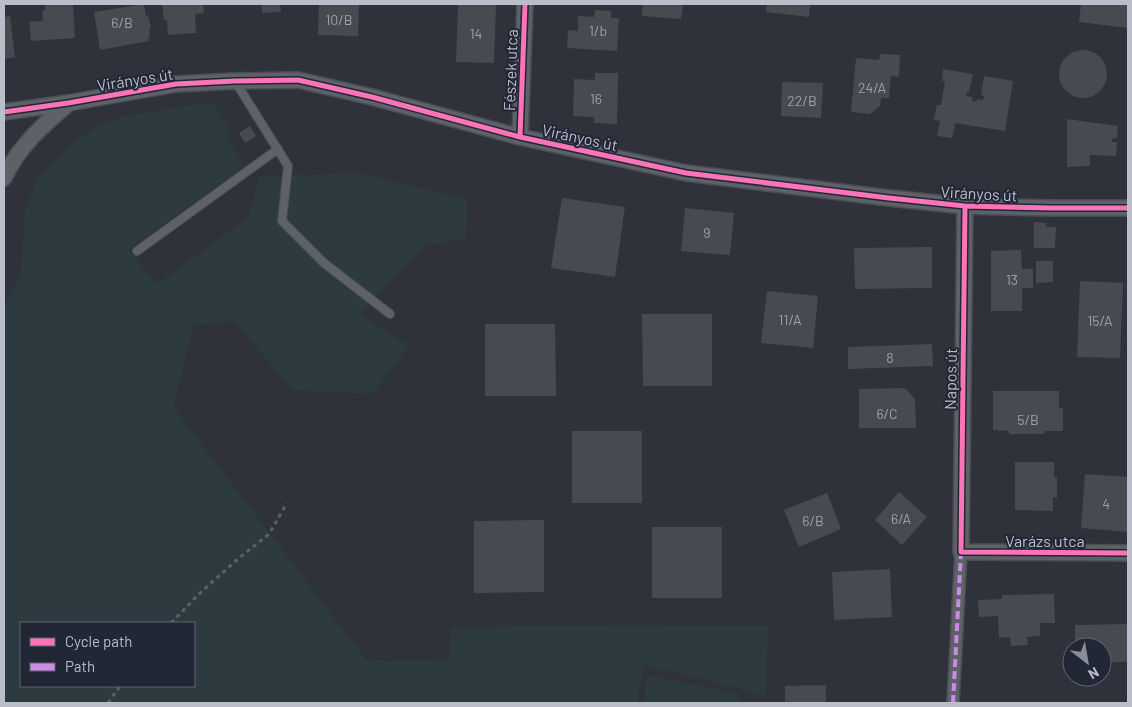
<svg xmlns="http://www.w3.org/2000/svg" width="1132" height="707" font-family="Barlow,sans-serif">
  <rect width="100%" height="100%" fill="#2f323b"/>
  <!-- green -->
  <path fill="#2d3b41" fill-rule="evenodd" d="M213,102L232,134L225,135L244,166L128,250L157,284L249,217L259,177L357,173L467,199L466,238L425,246L359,314L409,346L372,394L294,390L233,321L193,325L173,407L367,661L450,659L451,627L630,625L769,626L765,695L644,665L637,703H4V307L10,296L21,271L25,208L38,179L58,156L93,128L123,116ZM21,623H194V686H21Z
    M648,675L740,694L738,703H643Z"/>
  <!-- building -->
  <path fill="#484a52" d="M45,4H73L75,38L31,41L29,22L43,21L42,10H45Z
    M144,4L146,16L148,15L151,28L149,29L150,37H148L149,41L100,50L94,12Z
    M162,4H203L204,13L195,14L196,33L168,35L167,20H164Z
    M262,4H280L281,12L262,13Z
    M319,4H359L358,36L318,35Z
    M458,4H496L494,63L456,62Z
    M643,4H683L681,19L642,16Z
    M767,4H810L809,17L766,12Z
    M1081,4H1128V28L1079,22Z
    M595,10L611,11V18H619L617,51L567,48L568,30L578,31V16L594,17Z
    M10,16L15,57L4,59V17Z
    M1059 74a24 24 0 1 1 48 0a24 24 0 1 1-48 0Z
    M880,54L900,55L899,77L891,76L889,98H881L880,106L870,114L851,112L856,58L879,60Z
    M943,69L973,74L969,92H967L966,96L972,97V101L977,102V99L983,100L984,96L981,95L984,76L1013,81L1005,131L955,123L952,138L937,136L940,121L934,120L937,105H941L945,81H942Z
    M595,73H618L617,124L594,123V117L573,116L574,79L595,80Z
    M782,82L823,83L821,118L781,116Z
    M1067,119L1118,126L1117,138L1112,139V142H1117L1116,156L1090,155V166L1067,167Z
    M250,126L256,136L245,143L239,133Z
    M562,198L625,207L615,277L551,268Z
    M685,208L734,213L730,255L681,251Z
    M1034,222L1046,223V227H1056L1055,248H1034Z
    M932,247V288L855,289L854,248Z
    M1021,250L1022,269H1033V288H1022V311H991V251Z
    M1036,261H1053V282L1036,283Z
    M1080,281L1123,283L1120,358L1077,357Z
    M767,291L818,296L813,348L761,343Z
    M642,314H712V386H643Z
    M485,324H555L556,396H485Z
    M932,344L933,366L848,369V347Z
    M905,388L915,399L916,428H859V389Z
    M993,391H1059V408H1063V431H1045L1044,434H1009V431L993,430Z
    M572,431H642V503H572Z
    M1015,462H1054V477H1057V498L1053,497V511L1015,510Z
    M1085,474L1128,477V532L1081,528Z
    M899,492L927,517L902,545L875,520Z
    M827,493L841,529L799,547L784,510Z
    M544,520V592L474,593V521Z
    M652,527H722V598H652Z
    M890,569L892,617L834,620L832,572Z
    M1054,594L1055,623H1040V636L1027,637L1028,645L1011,646L1010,637L999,638L998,616L979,617L978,600L1002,599V595Z
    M1128,624V662H1109L1110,671H1102V647H1075V625Z
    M826,685V703H785V686Z"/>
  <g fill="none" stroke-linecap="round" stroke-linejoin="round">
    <defs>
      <path id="service" d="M235,81L288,166L282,221L324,263L390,314
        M137,251L278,149"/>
      <path id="pedestrian" d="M953,703L961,552"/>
      <path id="minor" d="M4,112L68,103L176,84L235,81L298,80L372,97L520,137L686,173L889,198L965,206L1052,208H1128
        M520,137L525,4
        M4,178C18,147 44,124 69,103
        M965,206L961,552L1128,553"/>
    </defs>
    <!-- service casing -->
    <use href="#service" stroke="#4b4d54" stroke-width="10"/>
    <!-- pedestrian casing -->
    <use href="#pedestrian" stroke="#4b4d54" stroke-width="14"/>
    <!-- minor casing -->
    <use href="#minor" stroke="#4b4d54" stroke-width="18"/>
    <!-- path -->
    <path stroke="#5d6066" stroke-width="3" stroke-dasharray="4 4" stroke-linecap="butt" d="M171,623L201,592L238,559L269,534L287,503
      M108,703L120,686"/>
    <!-- service -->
    <use href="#service" stroke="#5f6168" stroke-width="8"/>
    <!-- pedestrian -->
    <use href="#pedestrian" stroke="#5f6168" stroke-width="11"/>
    <!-- minor -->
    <use href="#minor" stroke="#5f6168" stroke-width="15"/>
    <!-- quiet -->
    <path stroke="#ca8be6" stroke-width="4" stroke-dasharray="8 4" stroke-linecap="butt" d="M953,703L961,552"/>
    <defs>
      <path id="cycleway" d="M4,112L68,103L176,84L235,81L298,80L372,97L520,137L686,173L889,198L965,206L1052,208H1128
        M520,137L525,4
        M965,206L961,552L1128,553"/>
    </defs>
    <!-- cycleway casing -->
    <use href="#cycleway" stroke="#222735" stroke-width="8"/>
    <!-- cycleway -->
    <use href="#cycleway" stroke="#fb73b8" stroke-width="5"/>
  </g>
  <g text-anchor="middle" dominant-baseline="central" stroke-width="4" stroke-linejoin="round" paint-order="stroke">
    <!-- number labels -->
    <g font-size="14" fill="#9ea1ac">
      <text x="339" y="19">10/B</text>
      <text x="122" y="22">6/B</text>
      <text x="598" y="30">1/b</text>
      <text x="476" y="33">14</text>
      <text x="872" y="87">24/A</text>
      <text x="596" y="98">16</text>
      <text x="802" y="100">22/B</text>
      <text x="707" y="232">9</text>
      <text x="1012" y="279">13</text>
      <text x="790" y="319">11/A</text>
      <text x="1100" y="320">15/A</text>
      <text x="890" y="357">8</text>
      <text x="887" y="413">6/C</text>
      <text x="1028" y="419">5/B</text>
      <text x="1106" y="503">4</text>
      <text x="901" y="518">6/A</text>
      <text x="813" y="520">6/B</text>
    </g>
    <!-- street labels -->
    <g font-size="16" fill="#babeca" stroke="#222735">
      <text transform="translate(510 70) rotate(-88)">Fészek utca</text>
      <text transform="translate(135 79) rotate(-9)">Virányos út</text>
      <text transform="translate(580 137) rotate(12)">Virányos út</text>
      <text transform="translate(979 193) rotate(3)">Virányos út</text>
      <text transform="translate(950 379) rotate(-89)">Napos út</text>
      <text x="1045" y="540">Varázs utca</text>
    </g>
  </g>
  <!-- border -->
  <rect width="1132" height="707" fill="none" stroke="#babeca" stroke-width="10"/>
  <!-- legend -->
  <rect x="20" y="622" width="175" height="65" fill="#222735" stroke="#5f6371"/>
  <rect x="30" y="638" width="25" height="8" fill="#fb73b8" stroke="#5f6371"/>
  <text x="65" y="647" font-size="15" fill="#babeca">Cycle path</text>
  <rect x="30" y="663" width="25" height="8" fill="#ca8be6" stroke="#5f6371"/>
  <text x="65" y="672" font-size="15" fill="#babeca">Path</text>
  <!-- north arrow -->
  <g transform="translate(1087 662) rotate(149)"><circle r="24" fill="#222735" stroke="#5f6371"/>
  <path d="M0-4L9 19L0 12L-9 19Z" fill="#898d98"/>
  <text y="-8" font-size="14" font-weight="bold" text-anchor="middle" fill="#babeca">N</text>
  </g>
</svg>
